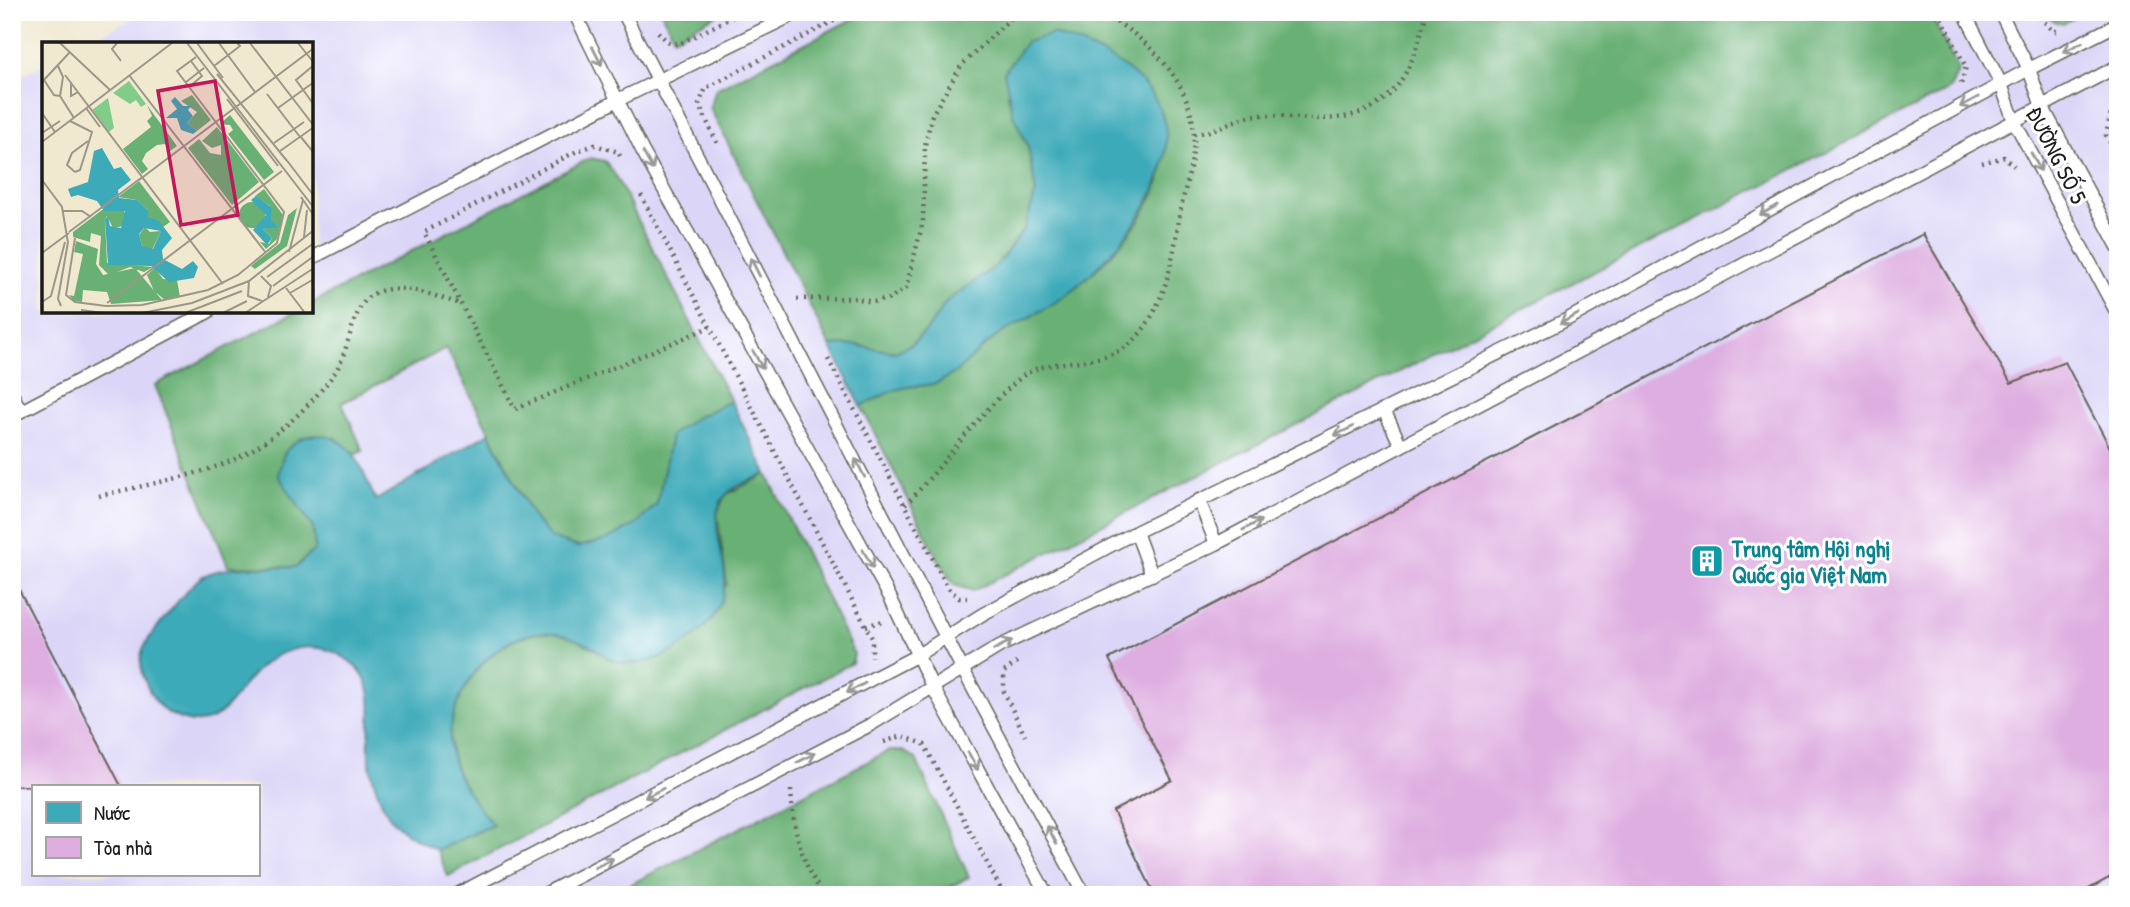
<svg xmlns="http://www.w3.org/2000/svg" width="2130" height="907" font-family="'Patrick Hand',sans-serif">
  <rect width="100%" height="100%" fill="#fff"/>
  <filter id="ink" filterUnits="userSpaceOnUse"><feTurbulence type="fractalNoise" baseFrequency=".0143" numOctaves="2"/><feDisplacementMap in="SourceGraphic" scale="14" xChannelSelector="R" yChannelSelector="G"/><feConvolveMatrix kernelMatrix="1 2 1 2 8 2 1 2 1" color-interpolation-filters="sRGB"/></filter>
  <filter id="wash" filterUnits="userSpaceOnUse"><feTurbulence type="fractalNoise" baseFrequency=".00686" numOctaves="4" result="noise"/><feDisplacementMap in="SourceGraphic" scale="28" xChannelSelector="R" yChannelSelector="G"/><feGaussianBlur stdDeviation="1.57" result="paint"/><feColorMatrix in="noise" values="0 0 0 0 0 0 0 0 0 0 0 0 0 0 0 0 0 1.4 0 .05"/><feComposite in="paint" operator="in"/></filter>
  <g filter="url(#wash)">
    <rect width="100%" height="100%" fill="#f0e9d0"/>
    <!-- built -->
    <path fill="#dbd6f7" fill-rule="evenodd" d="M144,12H2118V895H12V80L44,64V312H312V44H83ZM33,786H257V874H33Z"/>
    <!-- forest -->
    <path fill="#69b075" stroke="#426648" stroke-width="2" d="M661,12H722L674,38Z
      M866,12H1929L1959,70L1950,89L973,591L954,585L939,561L861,406C873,401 886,392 899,389C911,385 924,387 936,383C960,375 978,348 999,335C1022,319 1049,309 1071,291C1185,200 1214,89 1053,34L1007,94L1028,146L1036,193L1024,229L996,266L947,301L928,329L912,344L895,352L855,345L830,346L710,108L716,89Z
      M2046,12H2084L2063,24L2053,21Z
      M590,158L605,161L615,175L731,401L695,418L672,435C669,453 666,490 657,505C637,532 581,561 550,537C544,532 538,523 533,517L446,348L342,403L363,451L354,455L335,437L278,475L313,528L315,549L296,567L228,566L155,385L295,312H312V303Z
      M767,474L854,654L852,663L448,876L437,850L493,825C471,800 452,774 450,740C447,694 491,641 536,633C561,629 591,645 610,659L727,585L717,513L725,495Z
      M888,751H903L916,759L969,877L935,895H610Z"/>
    <!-- water -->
    <path fill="#3caab9" stroke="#2c636a" stroke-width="2" d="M1053,34C1087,46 1129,62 1151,93C1199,160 1122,250 1071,291C1049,309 1023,319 999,335C978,348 960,375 936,383C925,387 911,385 899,389C886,392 873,401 861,406L830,346L855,345L895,352L912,344L928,329L947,301L996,266L1024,229L1036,192L1028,146L1013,115L1004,72L1026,42Z
      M731,401L767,474C755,479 734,485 725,496C695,533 760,583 694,637C672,655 639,672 610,659C604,656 599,650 593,647C578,639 554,630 537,633C490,640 453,691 450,736C448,771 473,801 493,825L437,850C423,843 404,834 393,821C380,806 369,772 369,752C367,720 381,688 352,663C318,636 277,646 250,678C226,705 215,738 170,714C152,704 135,669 143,649C148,637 192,582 203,576C232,562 265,569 296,567L315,549L313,528L278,475C280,469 281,460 284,454C301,427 338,431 354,455C364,469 368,486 376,500L489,433L533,517L551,538L578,547L606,540L635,525L657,504L671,435L695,418Z"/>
    <g id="blocks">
      <!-- building -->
      <path fill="#deaee0" d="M1923,234L2011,383L2065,362L2118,463V873L2078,895H1155L1113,811L1172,780L1109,659Z
        M12,576L121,786H12Z"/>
    </g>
  </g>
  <g filter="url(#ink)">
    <use href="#blocks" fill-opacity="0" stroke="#66645b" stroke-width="2"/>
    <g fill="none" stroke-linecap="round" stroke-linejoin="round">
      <defs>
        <path id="service" d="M574,12L642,150L890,597L932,686L1047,895
          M623,12L962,668L1084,895
          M1964,12L2001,84L2014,121L2118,315
          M2000,12L2029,69L2041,104L2118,247
          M312,258L620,99L799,12
          M12,394L21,411
          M1385,412L1401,446
          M12,416L208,312
          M1199,500L1216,544
          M1136,532L1152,575
          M456,895L916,656L983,614L1136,532L1568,319L2029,69L2118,24
          M543,895L870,725L1000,646L1216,544L2118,66"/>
      </defs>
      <!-- service casing -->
      <use href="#service" stroke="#66645b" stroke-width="15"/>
      <!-- path -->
      <path stroke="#66645b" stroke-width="4.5" stroke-dasharray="2 5" stroke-linecap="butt" d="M1938,12L1966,67L1961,84
        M2035,12L2053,31H2059
        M658,32L668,42L679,44L742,12
        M2118,112L2110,116L2106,135L2118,157
        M1194,134C1218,132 1236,116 1260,115C1281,114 1300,120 1320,119C1393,118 1411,75 1427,12
        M717,143L699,104L706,88L851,12
        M620,156L618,152L595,145L577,151L424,232L515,409L710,327
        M1982,163L2004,157L2014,166
        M641,195L872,638V657
        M797,299L854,298L873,302L889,299L906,288L923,222L925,145L932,115L961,66L1017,12
        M828,359L948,588L959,598H967
        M99,496C139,486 198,476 233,460C272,442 309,408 334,374C350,352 351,306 373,294C400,280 435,297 461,304
        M905,505C946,464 978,412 1023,376C1051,354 1108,371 1137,337C1165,305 1173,260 1179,219C1183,192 1194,164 1194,136C1193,81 1143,32 1097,12
        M866,626L883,621
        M1017,662L1004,672V692L1025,736
        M884,742L902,736L924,744L1004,895
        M791,790C793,828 801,864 824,895"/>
      <!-- service -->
      <use href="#service" stroke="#fff" stroke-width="12"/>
    </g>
    <!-- one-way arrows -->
    <defs><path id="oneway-shaft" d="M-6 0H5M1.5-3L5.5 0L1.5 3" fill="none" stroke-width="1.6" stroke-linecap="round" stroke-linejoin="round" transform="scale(1.75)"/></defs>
    <g stroke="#999">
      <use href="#oneway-shaft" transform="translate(2073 47) rotate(153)"/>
      <use href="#oneway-shaft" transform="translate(597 56) rotate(63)"/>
      <use href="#oneway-shaft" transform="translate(1969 102) rotate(151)"/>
      <use href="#oneway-shaft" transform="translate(648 161) rotate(61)"/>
      <use href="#oneway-shaft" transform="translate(2036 162) rotate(62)"/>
      <use href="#oneway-shaft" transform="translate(1769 210) rotate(151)"/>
      <use href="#oneway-shaft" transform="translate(755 267) rotate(-117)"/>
      <use href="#oneway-shaft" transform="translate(1569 319) rotate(152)"/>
      <use href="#oneway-shaft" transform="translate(758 360) rotate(61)"/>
      <use href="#oneway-shaft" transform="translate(1344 431) rotate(155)"/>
      <use href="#oneway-shaft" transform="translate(860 468) rotate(-117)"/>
      <use href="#oneway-shaft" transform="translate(1252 525) rotate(-28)"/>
      <use href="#oneway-shaft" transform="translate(868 559) rotate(61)"/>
      <use href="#oneway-shaft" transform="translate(1003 645) rotate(-27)"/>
      <use href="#oneway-shaft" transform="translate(856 688) rotate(152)"/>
      <use href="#oneway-shaft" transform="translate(806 758) rotate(-27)"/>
      <use href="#oneway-shaft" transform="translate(973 761) rotate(61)"/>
      <use href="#oneway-shaft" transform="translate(654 793) rotate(153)"/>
      <use href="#oneway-shaft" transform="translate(1052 835) rotate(-118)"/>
      <use href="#oneway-shaft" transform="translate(604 863) rotate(-27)"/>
    </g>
  </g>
  <!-- icons -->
  <defs>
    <symbol id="building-square" viewBox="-11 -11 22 22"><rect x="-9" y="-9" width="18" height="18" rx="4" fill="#0f9aa8" stroke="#fff"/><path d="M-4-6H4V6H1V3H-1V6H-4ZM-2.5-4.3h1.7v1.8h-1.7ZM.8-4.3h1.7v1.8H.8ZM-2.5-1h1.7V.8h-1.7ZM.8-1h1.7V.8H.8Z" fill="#fff"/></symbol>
  </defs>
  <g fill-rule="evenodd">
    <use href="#building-square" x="1688" y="542" width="38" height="38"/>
  </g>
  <g text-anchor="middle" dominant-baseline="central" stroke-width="6" stroke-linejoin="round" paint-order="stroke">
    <!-- street labels -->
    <g font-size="23" fill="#1c1c1c" stroke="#fff">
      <text transform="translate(2057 155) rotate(63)">ĐƯỜNG SỐ 5</text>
    </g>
    <!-- culture labels -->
    <g font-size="23" font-weight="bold" fill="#0d838f" stroke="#fff" text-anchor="start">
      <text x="1732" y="548">Trung tâm Hội nghị<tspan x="1732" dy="26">Quốc gia Việt Nam</tspan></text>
    </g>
  </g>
  <!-- overview -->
  <g transform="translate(42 42)">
    <rect width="271" height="271" fill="#f0e9d0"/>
    <path d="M87,39L104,62L99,65L94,58L88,62L71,51ZM66,56L72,86L67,90L50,68Z" fill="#82cc89"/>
    <path d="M150,53L169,78L155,89L145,81L155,70L139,59ZM105,63L135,104L128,109L123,102L115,103L104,111L100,119L106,127L100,132L81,107L109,85L105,79L110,74ZM188,73L232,130L222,138L186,92L191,88L188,83L178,82ZM175,85L217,140L190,163L146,106L157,97L168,111L179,113V103L170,106L160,99ZM97,139L128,180L121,185L106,175V168L95,158L76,155ZM222,147L241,173L235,197L224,207L218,200L227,202L230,196L221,187L236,184L230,180L228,164L213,154ZM197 173a13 13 0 1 1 26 0a13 13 0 1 1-26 0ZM80,166L85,174L81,184L71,186L65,174L63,177L65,221L111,225L102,230L88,225L67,233L57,223L59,194L49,191L48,200L31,195V190L60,168ZM255,166L245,204L213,227L209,224L238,201L246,173ZM103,185L108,190L119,189L110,208L100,204L97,193ZM34,199L56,207L54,222L61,233L93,226L120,258L69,262L65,250L41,248L40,260L32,259L27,253L32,254L41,212L32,210ZM113,226L121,237L135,238L138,255L123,258L112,249L105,233Z" fill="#69b075"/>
    <path d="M133,55L141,64H149L146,68L151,74L145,81L155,89L151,92L139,88L135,76H124L135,67L129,59ZM60,106L72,127L79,125L89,138L76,148L77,156L95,158L106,168V175L117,179L130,196L120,208L121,217L140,227L151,219L156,225L152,236L127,240L109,224L66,223L63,177L66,174L68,184L79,186L83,169H62L55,159L36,153L29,155L26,147L46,140L52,109ZM102,186L119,189L111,207L100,204L97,192ZM214,154L229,165L230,179L237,185L221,187L230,196L225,203L211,188L224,173L209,158Z" fill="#3caab9" fill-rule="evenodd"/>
    <path fill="none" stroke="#9b9788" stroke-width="2" d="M18,1L68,48M75,1L70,7L79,19M145,1L272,166M155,1L181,36M177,1L213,50M208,1L272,84M256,1L272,21M272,23L254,38L272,63M16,24L21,35L18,54L32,76M172,24L198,4L195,1M175,32L245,119M23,33L181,242M87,33L224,211M2,38L12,53L18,54M0,40L28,10M144,40L162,26M29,41V54L36,50M147,45L160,34L149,19M225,52L258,95M185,57L236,124M44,66L58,85M236,66L272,40M0,71L13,90M28,79L50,90L38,128L33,130M0,91L18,79M258,94L272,111M0,100L130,1M232,101L262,80M238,109L272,85M243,116L272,154M33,130L25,123L30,111L46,99M0,138L20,165L26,201M97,138L272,6M259,155L272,174M21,169H40L49,175M27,190L99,136M262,195L265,168M33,196L24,253L33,260L64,264L100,263L166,248L196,233L235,201L242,170L135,29L154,15M247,210L261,158M0,211L27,191M219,234L229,244L226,255M225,235L272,201M207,239L206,254L220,259M231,244L272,214M244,246L263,271M248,251L272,237M0,260L9,254L23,200M65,261L240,129M19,264L16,257L26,200M39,268L61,271M100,271L150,261L207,239L272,188M143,271L200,249M181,271L205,259M203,271L272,226"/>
    <path fill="#c2185b" fill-opacity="0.15" stroke="#c2185b" stroke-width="3.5" d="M173,39L196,173L139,183L116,49Z"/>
    <rect width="271" height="271" fill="none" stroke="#1c1c1c" stroke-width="3.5"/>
  </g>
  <!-- margin -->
  <rect width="2130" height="907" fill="none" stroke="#fff" stroke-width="42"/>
  <!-- legend -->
  <rect x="32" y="785" width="228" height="91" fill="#ffffff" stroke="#a4a4a4" stroke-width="2"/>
  <rect x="46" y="802" width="35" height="21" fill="#3caab9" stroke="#a4a4a4" stroke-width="2"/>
  <text x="94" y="820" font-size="21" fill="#1c1c1c">Nước</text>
  <rect x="46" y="837" width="35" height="21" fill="#deaee0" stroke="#a4a4a4" stroke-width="2"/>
  <text x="94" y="855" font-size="21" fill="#1c1c1c">Tòa nhà</text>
</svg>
